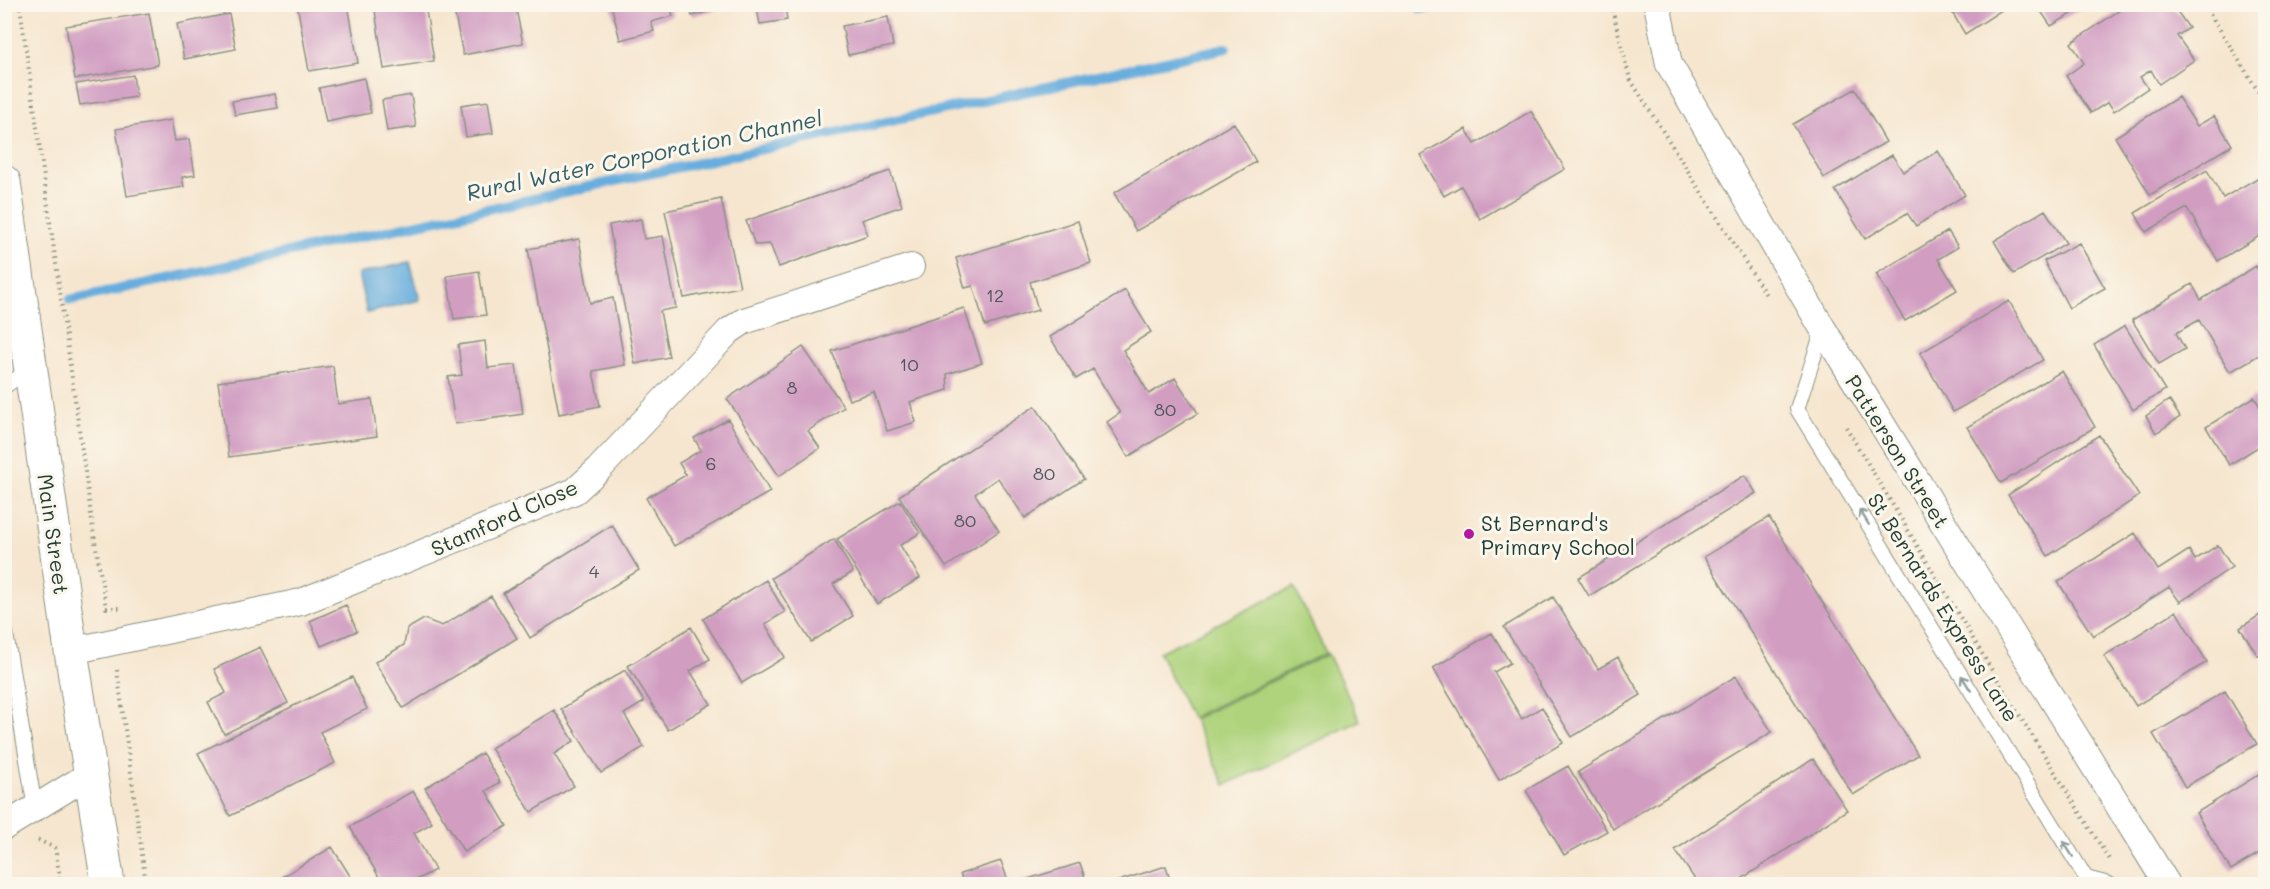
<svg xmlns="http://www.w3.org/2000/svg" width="2270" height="889" font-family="Mali,sans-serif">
  <rect width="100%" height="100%" fill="#fbf7ec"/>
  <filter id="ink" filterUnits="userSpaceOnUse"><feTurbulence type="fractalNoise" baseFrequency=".0167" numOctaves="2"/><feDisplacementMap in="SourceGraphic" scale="12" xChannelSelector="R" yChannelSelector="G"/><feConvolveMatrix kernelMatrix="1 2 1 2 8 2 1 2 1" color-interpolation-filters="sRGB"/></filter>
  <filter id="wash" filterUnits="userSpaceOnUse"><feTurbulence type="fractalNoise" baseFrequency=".008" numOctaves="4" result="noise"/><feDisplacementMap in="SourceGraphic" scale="24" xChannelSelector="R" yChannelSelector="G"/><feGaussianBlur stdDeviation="1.35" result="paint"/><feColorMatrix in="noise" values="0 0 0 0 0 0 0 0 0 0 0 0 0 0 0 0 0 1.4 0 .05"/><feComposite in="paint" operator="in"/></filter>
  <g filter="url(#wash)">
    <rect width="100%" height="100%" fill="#f6e6cf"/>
    <!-- green -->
    <path fill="#aed37c" stroke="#668858" stroke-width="1.5" d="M1294,587L1326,653L1191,718L1159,652Z
      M1328,654L1360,721L1225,785L1193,719Z"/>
    <!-- water -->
    <path fill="#67addd" stroke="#437588" stroke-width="1.5" d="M410,262L420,300L367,313L358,274Z"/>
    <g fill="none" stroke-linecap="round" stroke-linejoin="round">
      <!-- stream -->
      <path stroke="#67addd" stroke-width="10" d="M1421,9L1441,4
        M70,300L1226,48"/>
    </g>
    <g id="blocks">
      <!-- building -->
      <path fill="#d19ec2" d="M297,4H348L358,63L309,71Z
        M374,4H425L434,61L384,69Z
        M482,4H515L523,43L463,55L454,10Z
        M611,4H670L673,16L651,22L654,31L620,40Z
        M689,4H733V5L692,16Z
        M756,4H785L787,20L760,24Z
        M1947,4H2011L1965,34Z
        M2049,4H2077L2080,9L2051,26L2040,10Z
        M2129,4H2172L2189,28L2177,36L2194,60L2159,84L2151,70L2140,77L2148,88L2114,111L2108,102L2091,113L2066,76L2084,63L2071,43Z
        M149,13L158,65L75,79L66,26Z
        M229,14L236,49L184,59L177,24Z
        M888,17L893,46L848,55L842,26Z
        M133,75L136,97L80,105L76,84Z
        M364,78L371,113L326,122L319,88Z
        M1855,89L1886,142L1824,178L1793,124Z
        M275,94L278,108L235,115L232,101Z
        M411,95L416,127L387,131L382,100Z
        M2178,97L2197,126L2214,116L2232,145L2150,195L2115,137Z
        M488,101L493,133L466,137L461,105Z
        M1531,111L1565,169L1480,219L1461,186L1444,196L1420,155L1466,129L1475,144Z
        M171,120L175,141L189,139L195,175L182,177L184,187L127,196L116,129Z
        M1234,123L1256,162L1136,231L1114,193Z
        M1938,151L1965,195L1916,226L1907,213L1865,239L1835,190L1892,155L1903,172Z
        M2207,170L2223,198L2266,173V232L2218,261L2187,208L2146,232L2135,213Z
        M890,171L902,206L862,220L868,235L779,267L770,244L755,245L746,221Z
        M721,199L740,287L684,298L665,211Z
        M2045,210L2066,243L2014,274L1994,241Z
        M641,219L644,239L663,236L676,308L660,311L669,357L635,364L609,225Z
        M1078,221L1091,263L1030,282L1038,310L985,326L973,286L965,288L956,258Z
        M1948,231L1958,247L1938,259L1957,290L1905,321L1876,274Z
        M579,239L590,303L613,298L625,365L593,371L600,406L559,414L528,249Z
        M2079,243L2105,288L2069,308L2044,261Z
        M2256,266L2266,281V351L2230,372L2199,320L2176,333L2185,349L2159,364L2132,320L2192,284L2201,300Z
        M479,271L486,315L454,319L447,276Z
        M1125,290L1151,332L1123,350L1149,394L1175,378L1198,413L1128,457L1107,422L1120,413L1093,369L1076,379L1050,337Z
        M2009,301L2043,360L1953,412L1920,353Z
        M964,308L982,363L947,374L948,390L910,402L916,422L887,431L874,392L849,400L832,351Z
        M2125,326L2165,390L2133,410L2094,345Z
        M485,341L488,368L516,365L523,414L455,424L448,377L462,375L458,345Z
        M803,347L844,407L808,431L820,448L779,476L727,399Z
        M333,366L338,404L372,399L377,436L229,457L218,382Z
        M2062,371L2095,427L2001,483L1967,427Z
        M2254,397L2266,416V442L2229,465L2206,427Z
        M2169,400L2180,417L2156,433L2146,416Z
        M1035,406L1084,479L1025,518L998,478L975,494L999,531L946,567L899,496Z
        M728,419L770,492L674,546L646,498L686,475L679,463L701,450L694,438Z
        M2099,435L2139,496L2048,556L2008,495Z
        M1745,475L1756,493L1589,596L1578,578Z
        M900,501L920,533L900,545L920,578L877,604L837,539Z
        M1769,517L1918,755L1853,795L1704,557Z
        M612,525L639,570L530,638L503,593Z
        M2135,533L2158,570L2189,550L2195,560L2218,545L2232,567L2180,602L2169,587L2093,636L2058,582Z
        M834,539L853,572L833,584L853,616L811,642L771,578Z
        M766,580L785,612L765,624L785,657L742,683L703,619Z
        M491,596L517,638L403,708L375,662L404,645L407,629L424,619L442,626Z
        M1553,597L1598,669L1618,657L1641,695L1572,737L1504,627Z
        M346,605L357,631L321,646L310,621Z
        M2176,611L2207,662L2136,706L2104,656Z
        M2266,611V651L2258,656L2240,628Z
        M691,627L710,659L690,671L711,704L668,730L628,666Z
        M1492,633L1510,663L1494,672L1522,719L1542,707L1563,743L1499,780L1433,668Z
        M260,647L288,703L224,734L208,702L226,693L214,669Z
        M625,670L644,702L624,714L644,747L601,773L561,709Z
        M1736,676L1772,732L1613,829L1578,772Z
        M352,677L367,709L320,732L335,763L230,816L198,753Z
        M2225,691L2257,744L2185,787L2153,734Z
        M554,710L574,741L554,754L574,786L531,812L491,748Z
        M482,753L500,782L486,791L507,826L464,852L425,788Z
        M1813,759L1847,810L1734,884H1698L1675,850Z
        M1568,766L1607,831L1564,855L1526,790Z
        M2266,770V849L2231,870L2196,813Z
        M413,791L432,823L414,833L435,870L409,884H383L350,827Z
        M332,847L352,879L344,884H270Z
        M1001,861L1009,884H964L960,874Z
        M1080,863L1087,884H1012Z
        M1166,866L1171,884H1109Z"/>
    </g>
  </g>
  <g filter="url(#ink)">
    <use href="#blocks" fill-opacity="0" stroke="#8a9282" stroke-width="1.5"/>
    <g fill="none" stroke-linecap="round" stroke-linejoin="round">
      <defs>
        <path id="service" d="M1823,329L1797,409L2086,878L2109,884
          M4,387L29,370
          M4,622L35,808"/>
        <path id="minor" d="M1657,4L1669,64L1823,329L2167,884
          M71,651L301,602L575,491L599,469L729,331L744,321L911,267
          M4,827L92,773"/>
        <path id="secondary" d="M4,182L71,651L108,884"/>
      </defs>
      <!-- service casing -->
      <use href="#service" stroke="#8a9282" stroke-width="16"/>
      <!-- minor casing -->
      <use href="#minor" stroke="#8a9282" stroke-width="28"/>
      <!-- secondary casing -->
      <use href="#secondary" stroke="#8a9282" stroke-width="35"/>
      <!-- path -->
      <path stroke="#8a9282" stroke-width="4" stroke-dasharray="1.5 4.5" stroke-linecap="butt" d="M30,4L20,6L93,529L107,613
        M1611,4L1630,79L1766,295
        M2204,4L2266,104
        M1846,427L2005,692L2109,859
        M106,608H121
        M117,670L146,884
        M38,840L55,848L61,884"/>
      <!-- service -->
      <use href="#service" stroke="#fff" stroke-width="14"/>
      <!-- minor -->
      <use href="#minor" stroke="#fff" stroke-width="26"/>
      <!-- secondary -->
      <use href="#secondary" stroke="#fff" stroke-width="33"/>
    </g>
    <!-- one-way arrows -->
    <defs><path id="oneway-shaft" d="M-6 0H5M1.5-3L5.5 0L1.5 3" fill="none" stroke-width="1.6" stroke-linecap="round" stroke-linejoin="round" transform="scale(1.5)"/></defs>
    <g stroke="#8f9e9a">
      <use href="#oneway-shaft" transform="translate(1864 517) rotate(-122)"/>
      <use href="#oneway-shaft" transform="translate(1966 683) rotate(-122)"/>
      <use href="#oneway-shaft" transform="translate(2068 849) rotate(-122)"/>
    </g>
  </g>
  <!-- markers -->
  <circle fill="#b5179e" stroke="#fbf7ec" stroke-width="2" cx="1469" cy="534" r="6"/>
  <g text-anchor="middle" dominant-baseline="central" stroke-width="6" stroke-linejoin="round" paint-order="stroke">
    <!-- number labels -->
    <g font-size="18" fill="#4c5558">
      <text x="995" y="295">12</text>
      <text x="909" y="364">10</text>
      <text x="792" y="387">8</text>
      <text x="1165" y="409">80</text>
      <text x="711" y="463">6</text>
      <text x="1044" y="473">80</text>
      <text x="965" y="520">80</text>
      <text x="594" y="571">4</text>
    </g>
    <!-- street labels -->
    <g font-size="21" fill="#1f3d34" stroke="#fbf7ec">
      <text transform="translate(1898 451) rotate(58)">Patterson Street</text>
      <text transform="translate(504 517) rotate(-24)">Stamford Close</text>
      <text transform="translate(54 534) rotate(82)">Main Street</text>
      <text transform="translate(1944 607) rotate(58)">St Bernards Express Lane</text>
    </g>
    <!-- poi labels -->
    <g font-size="21" fill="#1f3d34" stroke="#fbf7ec" text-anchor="start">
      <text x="1481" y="522">St Bernard's<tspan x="1481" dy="24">Primary School</tspan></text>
    </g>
    <!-- water labels -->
    <g font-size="22" font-style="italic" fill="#355f67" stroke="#fbf7ec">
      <text transform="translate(644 155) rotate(-12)">Rural Water Corporation Channel</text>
    </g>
  </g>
  <!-- margin -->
  <rect width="2270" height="889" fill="none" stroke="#fbf7ec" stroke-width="24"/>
</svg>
